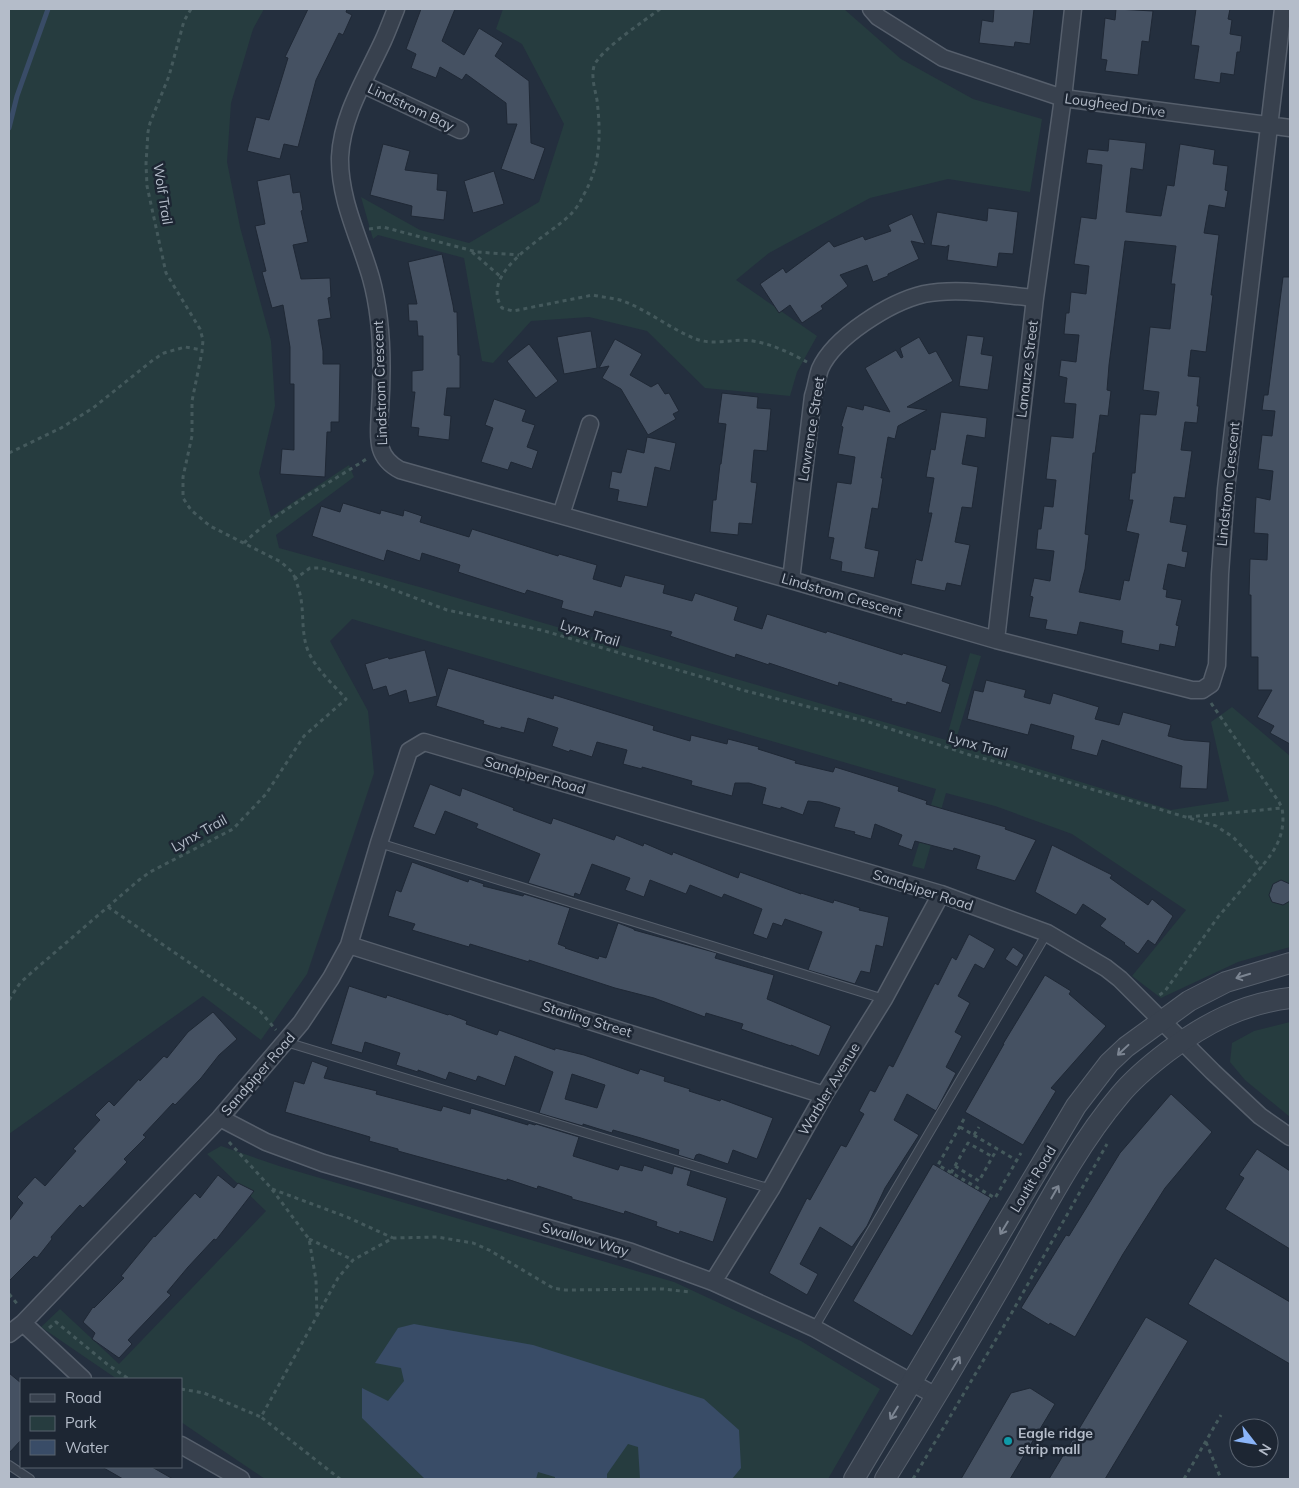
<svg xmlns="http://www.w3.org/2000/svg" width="1299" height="1488" font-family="Mulish,sans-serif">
  <rect width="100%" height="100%" fill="#242f3e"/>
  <!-- green -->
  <path fill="#263c3f" d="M9,9H264L253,29L231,103L227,162L240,227L271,341L275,406L259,473L271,517L349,465L354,477L276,535L279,548L423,588L946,740L970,653L981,656L955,743L1171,810L1229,801L1211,722L1232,707L1290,756V947L1238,962L1161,998L1132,976L1186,910L1072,834L995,806L946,793L924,869L912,866L936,789L352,619L330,641L368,711L374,773L307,974L261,1040L203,996L9,1134Z
    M503,9H844L901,59L973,99L1042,119L1030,192L948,179L870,198L769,253L736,280L817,336L797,372L790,396L705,388L647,331L589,317L531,321L493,363L482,361L464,258L378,235L373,239L361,197L420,230L469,243L539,202L564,124L522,44L496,29Z
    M1290,1022V1117L1245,1080L1230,1062L1232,1043L1254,1031Z
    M221,1146L279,1166L674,1282L801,1341L880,1389L828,1479H265L181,1422V1379H117L41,1327L60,1309L119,1364L266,1211L207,1154Z"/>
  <!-- water -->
  <path fill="#394c67" d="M414,1324L533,1345L704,1399L739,1430L741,1468L732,1479H640L638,1447L628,1444L607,1474V1479H555V1477L538,1472L536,1479H425L362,1418V1388L388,1401L404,1381L401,1368L375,1363L398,1328Z"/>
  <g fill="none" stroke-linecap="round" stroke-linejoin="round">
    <!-- stream -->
    <path stroke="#394c67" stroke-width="5" d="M9,128L17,96L48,9"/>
  </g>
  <!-- building -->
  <path fill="#455162" stroke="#1f2835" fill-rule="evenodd" d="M308,9H347L346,12L352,15L343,35L339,33L316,80L298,147L284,144L280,159L247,151L256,117L269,120L288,58L285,57Z
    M421,9H455L442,41L464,55L479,28L503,43L495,56L529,81L531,143L545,148L534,180L501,169L517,124H507L506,103L466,74L462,80L440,67L436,78L411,68L416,54L406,49Z
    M994,9H1034L1030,44L1015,42L1014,47L979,43L982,20L993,22Z
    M1116,9L1153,11L1149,42L1142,41L1138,75L1105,71L1107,60L1101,59L1105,18L1115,20Z
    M1196,9H1230L1228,19L1232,20L1230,34L1242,36L1240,52H1237L1234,75L1221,73L1220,83L1194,79L1199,46L1191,45Z
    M1109,139L1146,143L1143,170L1131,168L1126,212L1161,216L1167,185L1174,186L1180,144L1215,150L1213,164L1228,166L1225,190L1228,191L1225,208L1209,205L1204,233L1219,235L1211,295H1213L1206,352L1191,350L1188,376L1200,377L1197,406H1199L1197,423L1185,422L1181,450L1192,451L1185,498L1174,497L1170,522L1187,525L1182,551L1188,552L1185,568L1168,564L1163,589L1167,590L1166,597L1182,600L1176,625L1179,626L1175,647L1160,644L1159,651L1121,643L1123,631L1080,622L1077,635L1045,629L1047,620L1029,617L1033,597L1030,596L1034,578L1050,581L1054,551L1036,549L1038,529H1041L1044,506L1053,507L1056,480L1046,479L1051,436L1073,438L1076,404L1064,403L1067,378L1059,376L1061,360L1076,362L1079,335L1064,334L1066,313H1069L1071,292L1086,294L1089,266L1074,264L1081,217L1096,219L1102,165L1086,163L1088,149L1108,151ZM1125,241L1176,246L1171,284H1175L1170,329L1150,327L1143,390L1159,392L1156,415L1140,414L1135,473H1132L1129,500H1133L1126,531L1139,534L1129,581L1124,580L1120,600L1079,592L1085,569L1089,535L1085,534L1093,453H1095L1100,415L1108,416L1111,391L1107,390L1109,365Z
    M383,144L410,151L405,170L438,174L437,190L447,191L444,220L411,216L412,206L370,195Z
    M494,171L504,204L473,213L464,181Z
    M290,174L293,193L300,192L303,210L301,211L308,242L293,245L301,279L330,278L331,297L328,298L331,318L318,320L323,351V364H340L339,422H331V432H327L325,477L280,474L282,449L294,450V384H290V347L283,305L272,308L262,272L266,271L255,226L265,224L257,181Z
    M988,208L1018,212L1013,254L999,253L997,267L947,260L949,245L946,247L931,245L937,212L987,221Z
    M912,214L925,244L911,241L919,259L888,274V276L873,282L867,265L840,275L848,286L821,306L823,309L802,323L790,305L779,313L760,284L783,268L786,273L829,241L834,247L863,236L865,240L891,231L888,225Z
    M442,254L453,305L454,312H457L458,355H460V388H447L444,415L451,416L449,440L418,436L419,428L411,427L415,392H412V371L423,370V336H418L417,321H409L408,304H417L408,262Z
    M1283,277H1290V744L1270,733L1274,726L1257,717L1272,690H1258V657H1251V595H1249L1250,559L1267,560L1268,534L1254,533L1256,497L1270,500L1273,471L1258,469L1262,435L1272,436L1275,411L1262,410L1264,395H1268Z
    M591,331L597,368L564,374L557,337Z
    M967,335L984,337L981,354L993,356L988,390L959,386Z
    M919,337L929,354L936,351L953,381L907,407L927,410L898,426L895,439L888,437L881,478H883L878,509L872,508L865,548L879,551L874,578L841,571L842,562L830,559L834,538L828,537L837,482L851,484L855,457L838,454L843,427L841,426L847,406L863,410L864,405L890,412L865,368L896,350L901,358L903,357L900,348Z
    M615,339L642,354L630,375L651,387L658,383L665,394L669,393L679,411L673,414L676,419L648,435L621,389L602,378L609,366L599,368Z
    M529,344L558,381L536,398L507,361Z
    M722,393L758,397L757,408L771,409L767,451L754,450L751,482L757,483L752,524L739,523L738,535L710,532L713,500H716L720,464H721L726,424L718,423Z
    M494,399L526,410L522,421L535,425L527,447L538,451L532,469L511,462L508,470L481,462L493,428L485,425Z
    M941,412L987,418L985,438L967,435L962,464L978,467L972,508L962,507L955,542L970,545L961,586L947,583L945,591L911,584L916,559L922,561L932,513H928L934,478L926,477L931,449L935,450Z
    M647,437L676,443L670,471L655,467L647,507L617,501L619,490L609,488L612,471L621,473L627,449L644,453Z
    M343,503L380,514L381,510L403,516L404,510L422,516L420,522L469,537L472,529L558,556L559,554L576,559L597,565L593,579L621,587L625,575L665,585L663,593L692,601L695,593L738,607L734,620L762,629L767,614L826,633L827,631L902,655L903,653L927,660L947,666L942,681L950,684L941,713L907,702L906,705L891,701L892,699L839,682L838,686L769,663V665L736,654L735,658L670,636L672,632L595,611L593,617L561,608L563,601L527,590L525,594L458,572L460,565L422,553L420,561L387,550L384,561L312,536L321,506L340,512Z
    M425,650L437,696L409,703L406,690L389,696L386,686L373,690L365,664L388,657L389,659Z
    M448,668L553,699L554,695L654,726L653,730L690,741L691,735L727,744L728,739L759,747L758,749L796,761L795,763L833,772L835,767L864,776L899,787L898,791L927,801L926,804L1006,827L1005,829L1036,840L1015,881L976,869L980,856L954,848L953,851L915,841L912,850L898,845L902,835L875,824L871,839L854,834L855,832L834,827L840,808L820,802L808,801L803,815L781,807V809L762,804L766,788L749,783H735L732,796L691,785L692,781L642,767V769L623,764L627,750L597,742L592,757L570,750L569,752L552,746L558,728L528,718L524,733L501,727V729L483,724L484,721L436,706Z
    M986,680L1026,690L1024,697L1050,704L1053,693L1099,707L1095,719L1119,725L1123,712L1171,725L1168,736L1184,740L1210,742L1207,789L1180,788L1182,766L1102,740L1097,756L1071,749L1074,736L1031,724L1028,735L967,719L974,690L983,692Z
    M430,784L460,796L462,788L514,808L513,810L551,824L553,818L614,840L616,835L643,846L644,843L672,855L673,852L738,878L740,872L801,894V893L833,903L834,900L860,908L859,910L889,917L883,947L876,945L870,973L861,971L855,984L808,970L822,932L785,919L782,926L773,923L767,939L753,934L762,909L724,894L722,898L690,885L686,894L650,880L644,897L625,890L630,878L592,864L580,895L575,893L574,897L528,883L540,854L476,828L478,824L445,811L435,835L413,827Z
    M1052,845L1112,875L1110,878L1148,905L1152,899L1173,916L1155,945L1148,940L1138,954L1124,944L1125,943L1100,926L1106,919L1083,904L1076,915L1035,892Z
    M412,862L468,882L469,879L484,884L483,886L523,896L524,894L570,908L558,944L566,947L565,948L598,959L599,956L606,958L618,923L634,929V930L717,953L715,958L774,975L767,999L831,1026L819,1056L791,1045V1046L741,1029L743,1024L706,1013L705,1017L654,998L615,988L529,960V962L470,944L469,947L412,930L415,924L388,916L396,890L401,892Z
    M1281,880L1290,884V901L1283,905L1272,902L1269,895L1273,884Z
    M969,934L995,949L984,969L975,964L958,996L970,1003L955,1032L962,1036L946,1067L956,1073L936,1111L907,1094L894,1120L919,1135L885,1188L867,1226L852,1247L820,1227L800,1264L818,1274L807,1295L769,1273L807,1198L810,1200L841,1145L846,1147L864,1114L859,1111L870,1090L875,1092L889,1065L893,1067L935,983L938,985L952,957L956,960Z
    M1013,947L1024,955L1017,967L1005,959Z
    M1045,975L1071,991L1069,994L1106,1026L1051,1088L1056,1091L1023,1145L965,1112L1004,1044H1003Z
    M349,986L386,998L387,995L448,1015L449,1014L467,1021L466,1024L497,1035L499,1030L555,1050V1048L584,1055L638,1074L640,1069L665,1077L664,1081L690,1089L689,1091L720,1101L721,1099L773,1118L757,1159L733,1150L728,1164L699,1154L696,1155L694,1160L678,1155L679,1150L641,1138L613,1130L612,1133L583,1124V1126L539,1113L553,1072L515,1056L505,1086L478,1076L476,1081L449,1072L446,1080L418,1070V1072L396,1065L400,1053L365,1042L362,1053L331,1044ZM572,1074L605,1085L597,1108L565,1099Z
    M213,1012L237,1039L219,1055L201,1078L175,1105L173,1103L143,1135L146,1137L124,1159L127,1162L83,1208L80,1205L51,1237L52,1239L37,1258L34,1256L9,1281V1221L23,1203L17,1197L35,1177L45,1186L76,1151L73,1149L100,1120L95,1115L109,1101L114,1106L139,1079L140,1081L164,1056L167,1058L188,1032Z
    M312,1061L328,1067L324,1078L377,1091L376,1094L441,1111L443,1106L470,1114L471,1108L528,1125V1123L535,1125L536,1124L579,1137L573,1156L618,1170L620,1165L642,1171L644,1165L672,1174L674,1166L691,1171L687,1185L727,1198L713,1242L680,1231L679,1234L656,1226L657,1222L625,1211L624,1214L594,1205L572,1199V1197L538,1186L537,1189L507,1179V1181L398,1151V1149L369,1141L370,1137L285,1112L294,1081L304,1084Z
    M1171,1094L1212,1132L1165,1188L1123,1254L1075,1337L1050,1323L1049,1325L1021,1308L1066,1235L1069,1236L1120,1153Z
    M1257,1149L1290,1171V1249L1225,1209L1244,1178L1239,1175Z
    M933,1164L991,1198L912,1336L853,1301Z
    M218,1175L234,1188L238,1183L254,1191L216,1240L214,1239L188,1267L167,1292L171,1295L128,1340L132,1344L119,1358L92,1339L95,1333L83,1322L93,1307L94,1308L124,1278L121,1276L154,1236L155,1237L195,1193L200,1198Z
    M1215,1258L1290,1302V1364L1188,1304Z
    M1146,1317L1188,1341L1105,1479H1049Z
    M9,1373L21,1383V1440L9,1453Z
    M1030,1388L1055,1404L1010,1479H961L1011,1393Z
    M102,1467H152L173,1479H123Z"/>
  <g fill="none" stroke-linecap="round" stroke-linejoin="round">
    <defs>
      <path id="service" d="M379,843L884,999
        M286,1042L771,1189
        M814,1328L1047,933
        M9,1465L30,1479"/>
      <path id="minor" d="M396,9C392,19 388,30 383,41C366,78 342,115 340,157C339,200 360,239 371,278C383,321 383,367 380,410C379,436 374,456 400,470L791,580L996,640L1192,690H1202L1211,684L1217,665L1220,574L1226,489L1283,9
        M871,9L878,17L943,58L1063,98L1290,128
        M362,84L460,130
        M561,515L590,424
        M791,580L813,396C816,387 817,378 820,369C834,337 890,302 924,294C958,287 1001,295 1035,298
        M996,640L1035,298L1063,98L1073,9
        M349,945L824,1095
        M220,1118L266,1142L323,1163L631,1252L713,1282L814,1328L936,1396
        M713,1282L771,1189L824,1095L884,999L941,894
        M23,1323L83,1379
        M9,1334L23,1323L220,1118L301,1023L331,978L349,945L379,843L409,751L424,742L941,894L1047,933L1106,968L1120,979L1213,1072L1260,1116L1290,1137
        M181,1445L241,1479"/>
      <path id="tertiary" d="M854,1479L1076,1106L1109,1063L1126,1047L1189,1001L1226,982L1290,963
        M885,1479C925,1415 964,1350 1002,1284C1038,1222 1074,1149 1120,1095C1134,1078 1150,1065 1167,1052C1206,1023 1242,1004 1290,998"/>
    </defs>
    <!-- service casing -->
    <use href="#service" stroke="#565f6c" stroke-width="10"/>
    <!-- minor casing -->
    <use href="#minor" stroke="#565f6c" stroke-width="19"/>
    <!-- tertiary casing -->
    <use href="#tertiary" stroke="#565f6c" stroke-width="22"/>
    <!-- path -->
    <path stroke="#44595c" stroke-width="3" stroke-dasharray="4 4" stroke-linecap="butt" d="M191,9L184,21L169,76L150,123L148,132L146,164L147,186L166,273L200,329L203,340L202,352L192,401V436L183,477V498L191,510L210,526L281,562L291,571L296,579
      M660,9C644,21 600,50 594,66C591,78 595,89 597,100C601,135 601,165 583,196C580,203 575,210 570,215C549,236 478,271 502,308L513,311L593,295C602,297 611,298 620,300C645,308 670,329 696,339C714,346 734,338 753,341C772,344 790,353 807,362
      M369,229L383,227L477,252L519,255
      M472,252L501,277
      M9,453L61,428L93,408L153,360L164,353L185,347L202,350
      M244,543C277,511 328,484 368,458
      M1211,703L1279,802L1282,808
      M1188,817L1282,808C1286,832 1277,849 1261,867
      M108,907L260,1011L276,1030
      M9,1000L20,983L31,973L139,880L150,872L233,829L266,794L304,736L346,699C332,683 312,666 306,645C300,621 306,604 295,579L310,568H321L381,585L447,610L541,630L709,679L742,690L869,722L970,755L1020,768L1216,826L1233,837L1261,867L1218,917L1165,991L1158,996
      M964,1119L938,1165L995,1198L1021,1153
      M960,1127L1016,1160
      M974,1135L979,1127
      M229,1142L271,1188L309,1239L316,1280L317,1316L261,1417L340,1479
      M955,1166L979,1181L997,1149
      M951,1173L968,1143L993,1157
      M272,1189L347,1217L393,1238
      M309,1239L353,1260
      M9,1294L19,1306
      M317,1316L338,1278L353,1260L393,1238L437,1237L473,1243L489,1250L553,1288L565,1290L663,1289L690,1292
      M49,1328L56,1322L107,1364L129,1379
      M181,1389L204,1393L261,1417
      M1206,1442L1221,1479
      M913,1479L1011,1314L1107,1144
      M1184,1479L1221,1415"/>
    <!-- service -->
    <use href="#service" stroke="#38414e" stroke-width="8"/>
    <!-- minor -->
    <use href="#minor" stroke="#38414e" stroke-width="16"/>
    <!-- tertiary -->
    <use href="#tertiary" stroke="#38414e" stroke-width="20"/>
  </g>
  <!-- one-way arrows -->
  <defs><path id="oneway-shaft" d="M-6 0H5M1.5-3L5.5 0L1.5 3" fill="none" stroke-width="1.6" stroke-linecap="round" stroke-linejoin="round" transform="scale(1.25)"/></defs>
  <g stroke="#7c8592">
    <use href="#oneway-shaft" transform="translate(1243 976) rotate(163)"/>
    <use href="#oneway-shaft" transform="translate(1123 1050) rotate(137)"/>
    <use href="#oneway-shaft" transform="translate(1055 1192) rotate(-60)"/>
    <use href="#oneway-shaft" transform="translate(1004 1228) rotate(121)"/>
    <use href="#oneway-shaft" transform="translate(956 1363) rotate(-59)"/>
    <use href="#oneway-shaft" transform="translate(894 1413) rotate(121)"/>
  </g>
  <!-- markers -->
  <circle fill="#0f9aa8" stroke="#1d2633" stroke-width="2" cx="1008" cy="1441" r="5"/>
  <g text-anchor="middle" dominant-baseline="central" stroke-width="5" stroke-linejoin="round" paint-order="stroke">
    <!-- street labels -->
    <g font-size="14" fill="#b4bcc9" stroke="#1d2633">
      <text transform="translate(1115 105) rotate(8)">Lougheed Drive</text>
      <text transform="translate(411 107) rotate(25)">Lindstrom Bay</text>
      <text transform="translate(163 194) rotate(81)">Wolf Trail</text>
      <text transform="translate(1027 369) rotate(-83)">Lanauze Street</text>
      <text transform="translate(380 383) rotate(-92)">Lindstrom Crescent</text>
      <text transform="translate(811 429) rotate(-81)">Lawrence Street</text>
      <text transform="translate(1228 484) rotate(-84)">Lindstrom Crescent</text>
      <text transform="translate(842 595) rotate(16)">Lindstrom Crescent</text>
      <text transform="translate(590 633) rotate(17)">Lynx Trail</text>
      <text transform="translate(978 745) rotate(16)">Lynx Trail</text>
      <text transform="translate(535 775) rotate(16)">Sandpiper Road</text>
      <text transform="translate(199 833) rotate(-29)">Lynx Trail</text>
      <text transform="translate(923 890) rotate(18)">Sandpiper Road</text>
      <text transform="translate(587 1019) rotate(17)">Starling Street</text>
      <text transform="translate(258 1074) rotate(-49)">Sandpiper Road</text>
      <text transform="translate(829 1089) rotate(-59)">Warbler Avenue</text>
      <text transform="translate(1033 1179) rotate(-59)">Loutit Road</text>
      <text transform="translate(585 1239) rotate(16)">Swallow Way</text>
    </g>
    <!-- poi labels -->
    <g font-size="14" font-weight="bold" fill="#b4bcc9" stroke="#1d2633" text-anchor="start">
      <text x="1018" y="1433">Eagle ridge<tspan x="1018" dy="16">strip mall</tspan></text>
    </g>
  </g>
  <!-- border -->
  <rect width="1299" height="1488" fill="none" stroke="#b4bcc9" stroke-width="20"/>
  <!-- legend -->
  <rect x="20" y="1378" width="162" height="90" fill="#1d2633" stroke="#59626f"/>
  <rect x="30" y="1394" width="25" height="8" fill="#38414e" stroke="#59626f"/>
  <text x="65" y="1403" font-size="15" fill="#b4bcc9">Road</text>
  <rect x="30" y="1416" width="25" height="15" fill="#263c3f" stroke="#59626f"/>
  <text x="65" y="1428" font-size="15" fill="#b4bcc9">Park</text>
  <rect x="30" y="1440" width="25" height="15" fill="#394c67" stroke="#59626f"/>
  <text x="65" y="1453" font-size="15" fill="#b4bcc9">Water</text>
  <!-- north arrow -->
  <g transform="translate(1254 1443) rotate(121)"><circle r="24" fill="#1d2633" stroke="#59626f"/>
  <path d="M0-4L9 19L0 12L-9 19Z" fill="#8ab4f8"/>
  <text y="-8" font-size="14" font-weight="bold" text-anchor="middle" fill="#b4bcc9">N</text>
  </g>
</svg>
